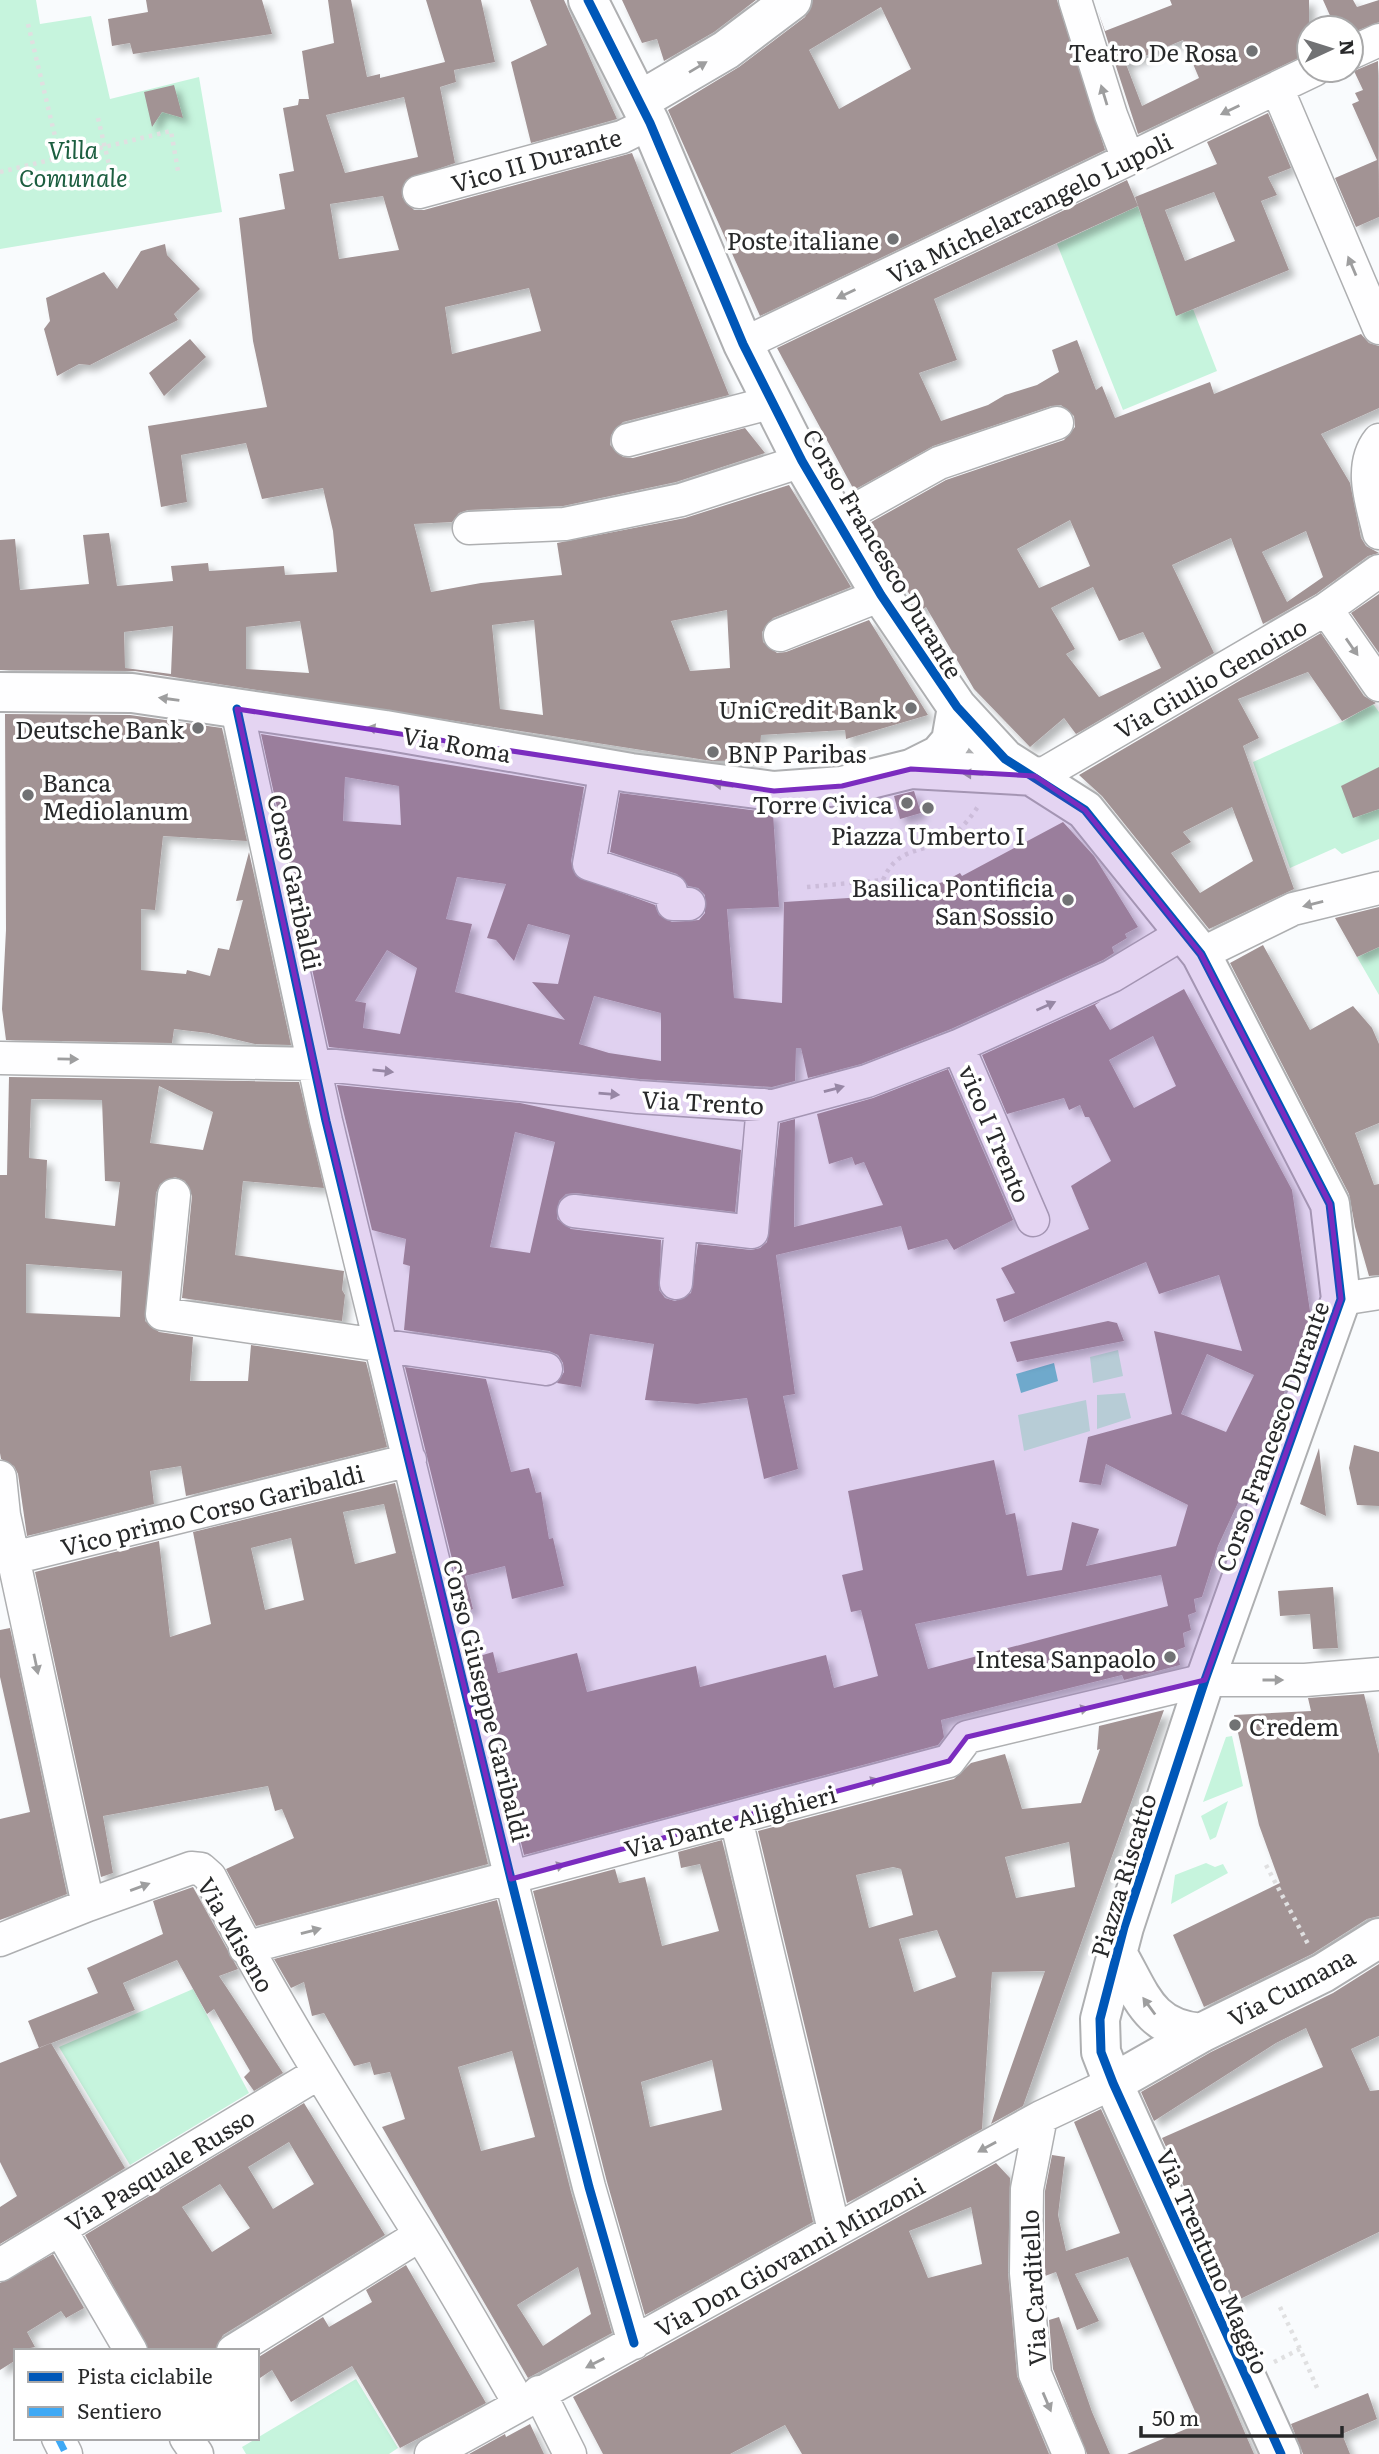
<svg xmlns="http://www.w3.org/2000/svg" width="1379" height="2454" font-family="Literata,serif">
  <defs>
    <filter id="shadow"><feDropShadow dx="6" dy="6" stdDeviation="3.5" flood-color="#0004"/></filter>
  </defs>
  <rect width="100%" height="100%" fill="#f9fbfd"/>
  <!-- green -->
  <path fill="#c6f4dd" d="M0,0H36L40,24L91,16L110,99L199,77L222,212L0,249Z
    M1138,206L1176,315L1193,309L1217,371L1123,410L1057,244Z
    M1373,704L1379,712V839L1342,854L1335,848L1290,868L1253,762L1344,721Z
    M1379,947V995L1357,957Z
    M1118,1350L1123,1376L1093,1383L1090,1357Z
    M1125,1393L1131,1418L1097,1429V1395Z
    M1086,1400L1090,1431L1024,1451L1018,1415Z
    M1232,1736L1243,1786L1203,1802L1226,1737Z
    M1228,1801L1216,1837L1210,1840L1201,1816Z
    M1206,1863L1215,1867L1223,1864L1228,1873L1171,1904L1175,1875Z
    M193,1989L249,2093L130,2165L59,2047Z
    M356,2379L398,2448L389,2454H246L242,2447Z"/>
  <!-- water -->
  <path fill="#6cc9d0" d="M1054,1363L1058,1381L1021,1393L1016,1374Z"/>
  <!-- building -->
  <path fill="#a29394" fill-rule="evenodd" filter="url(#shadow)" d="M146,0H262L272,34L133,54L130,43L112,46L108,19L148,12Z
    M328,0H351L367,77L380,74V78L445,62L426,0H481L495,62L454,70L456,82L440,87L455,163L406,180L402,197L414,210H424L632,153L729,395L623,422L611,435L610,445L623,457L633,458L745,428L765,453L676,482L563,506L468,510L459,513L452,522L414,524L431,592L481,583L562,575L557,543L685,518L789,485L851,587L773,618L762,632L763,642L777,653L786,652L869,620L928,715L846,739L845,730L761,735L759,760L712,761L135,671L0,670V540L15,539L20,590L89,584L83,535L109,533L117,586L173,581L171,566L208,563L209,571L284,566L285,575L337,572L333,531L323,488L262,499L246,443L181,455L187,502L161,507L148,426L267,407L253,341L239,218L285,209L279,174L294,171L283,108L298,105L299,99H309L302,51L334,43ZM404,97L418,157L345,173L326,115ZM383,196L399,250L339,259L330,204ZM529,288L541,331L452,354L445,307ZM727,610L730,668L690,671L671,621ZM534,620L543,715L500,709L492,625ZM300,621L309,673L246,669V627ZM173,626L171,674L125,668L124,632Z
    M530,0H564L617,119L531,143L511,62L547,45Z
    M622,0H756L714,32L664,61L657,39L642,43Z
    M813,0H1057L1105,150L760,316L668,110L739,67L805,17ZM881,7L911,69L839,109L809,50Z
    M1170,0H1309V53L1138,134L1098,11L1105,31L1172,5ZM1183,40L1199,78L1142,106L1126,64Z
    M1323,0H1353L1357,7L1379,0V22L1351,33V28H1314L1332,20Z
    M1378,61L1379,217L1356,227L1335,178L1377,160L1352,104L1359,101L1355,93L1363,90L1354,71Z
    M174,85L183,118L162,112L152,127L144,92Z
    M1268,113L1291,168L1268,177L1277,195L1261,201L1289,270L1176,316L1135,197L1217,164L1207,142ZM1214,192L1235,241L1185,261L1165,210Z
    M1127,180L1138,206L934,299L957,360L919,373L941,421L988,405L1005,395L1037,385L1059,372L1052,350L1077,340L1096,390L1102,386L1115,418L1210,382L1214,394L1361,334L1369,343L1379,346V408L1321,434L1350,483L1361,538L1366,546L1379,553L1368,556L1316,594L1263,624L1231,538L1172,565L1214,653L1076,734L1064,718L1030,747L974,689L926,607L920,611L866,525L946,480L1064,440L1075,427L1074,416L1061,405L1051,406L933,446L854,490L777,348ZM1070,520L1090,566L1039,588L1017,549ZM1306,531L1323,577L1287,602L1262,552ZM1093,587L1119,641L1143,632L1161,668L1099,697L1066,654L1075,649L1051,608Z
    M165,244L167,255L200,289L174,314L178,320L90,365L79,364L57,376L44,329L50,321L46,298L104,272L117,289L141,251Z
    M190,339L206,357L164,396L149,373Z
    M1379,594V653L1351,613Z
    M1321,633L1364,696L1376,703L1342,721L1308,672L1238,699L1259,738L1243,746L1294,889L1209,929L1102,796L1079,775ZM1232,807L1253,861L1200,893L1171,853L1191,842L1183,832Z
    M5,714L130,715L222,728L247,841L163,836L155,910L141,909V970L186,974L187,970L210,976L218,948L229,950L243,900L236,901L249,852L291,1045L255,1044L208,1033L174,1029L172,1043L6,1040L2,1009L6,930Z
    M261,734L584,787L571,861L576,876L655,905L659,915L672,922L699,920L705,913V895L698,888L688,886L677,874L610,852L620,793L773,813L779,907L727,909L734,998L782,1003L784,902L897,895L943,882L960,873L962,876L1063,822L1094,856L1138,927L1125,934L1127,938L1112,947L1114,953L1103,960L951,1029L861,1064L808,1078L801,1048H796L795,1081L772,1087L640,1079L329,1047ZM345,777L399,786L401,825L343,821ZM457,877L506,884L487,938L496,940L514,961L528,924L570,935L558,984L532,982L565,1020L455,992L472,924L446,919ZM387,950L417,968L400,1034L363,1028L366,1003L355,1001ZM594,996L661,1013V1061L609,1053L579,1044Z
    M1379,767V809L1353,818L1341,786Z
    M914,791L921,813L900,819L894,796Z
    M1379,907V947L1357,957L1335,918Z
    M1263,945L1310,1030L1353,1006L1372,1028L1379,1044V1123L1355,1133L1374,1185L1379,1184V1275L1369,1276L1355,1227L1349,1194L1230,963Z
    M1184,989L1292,1190L1311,1318L1268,1438L1218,1546L1202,1597L1194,1599L1196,1612L1188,1615L1191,1630L1183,1633L1185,1647L1177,1650L1180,1665L1124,1680L1122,1675L941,1720L944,1737L938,1745L524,1855L476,1657L493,1652L498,1673L577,1653L587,1692L696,1666L700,1687L826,1655L834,1688L878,1676L861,1610L851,1612L842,1575L863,1570L848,1491L994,1460L1006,1515L1015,1513L1027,1576L1062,1570L1072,1522L1099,1529L1086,1566L1176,1546L1188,1505L1106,1464L1101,1485L1079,1482L1088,1437L1172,1414L1154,1331L1242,1351L1219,1275L1159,1294L1146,1262L1004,1322L996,1299L1015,1293L1001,1268L1089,1229L1071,1186L1111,1161L1089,1117H1085L1080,1105L1069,1110L1064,1098L1007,1114L982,1055L1101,1001L1095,1005L1110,1030ZM1153,1036L1176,1086L1134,1108L1109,1060ZM1207,1354L1254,1375L1226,1432L1181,1414ZM1161,1575L1168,1606L928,1669L915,1624Z
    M948,1069L1013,1220L954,1250L947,1239L908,1250L901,1226L776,1255L795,1394L783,1396L798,1469L764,1479L747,1398L697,1404L645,1400L654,1344L590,1334L581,1387L557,1383L564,1372L563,1363L558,1355L549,1351L404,1330L410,1266L403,1264L406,1239L372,1230L337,1085L520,1103L741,1150L735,1212L576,1193L566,1194L559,1201L557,1219L571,1229L661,1240L659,1290L665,1298L675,1301L691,1293L698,1244L751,1250L760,1248L767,1242L780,1123L795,1119L794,1227L883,1205L864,1162L855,1165L852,1157L829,1164L817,1114L873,1098ZM515,1132L555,1142L530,1253L490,1247Z
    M9,1077L299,1082L324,1188L243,1181L235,1255L344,1271L342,1290L345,1295L342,1321L182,1298L192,1196L185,1181L175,1177L160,1184L156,1193L145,1321L159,1332L193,1337L190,1381H248L251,1345L366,1362L387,1447L186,1496L181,1466L150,1471L154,1504L27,1536L18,1474L14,1466L1,1459L0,1453V1175H7ZM159,1086L213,1112L203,1150L150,1143ZM31,1099L102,1100L105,1181L120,1182L115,1226L45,1218L47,1160L29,1158ZM26,1264L122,1271L120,1317L26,1313Z
    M1108,1321L1117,1323L1124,1341L1017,1362L1010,1342Z
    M405,1367L486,1379L511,1472L529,1468L536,1493L541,1492L549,1539L553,1538L564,1586L512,1599L505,1566L465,1576L473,1609L465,1612Z
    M1354,1445L1379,1452V1506L1357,1505L1349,1468Z
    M1319,1448L1326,1516L1300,1504Z
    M395,1483L488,1864L256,1926L226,1869L294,1838L282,1809L275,1811L268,1786L103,1816L113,1873L101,1877L35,1572L159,1541L170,1637L211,1624L193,1532ZM384,1504L396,1553L355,1564L343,1512ZM291,1538L304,1600L265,1610L251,1548Z
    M1333,1587L1338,1648L1313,1649L1310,1614L1280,1616L1278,1591Z
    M10,1628L67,1894L0,1920V1819L30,1812L0,1677V1630Z
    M1364,1694L1379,1754V1916L1367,1919L1312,1954L1204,2007L1173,1935L1280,1883L1259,1825L1234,1715L1311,1711L1308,1698Z
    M1164,1710L1023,2106L991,2124L1045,1971L992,1972L982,2129L847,2203L758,1831L954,1779L971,1763L1005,1754L1022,1809L1081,1803L1100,1749L1097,1750L1099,1726ZM1069,1842L1075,1887L1016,1898L1005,1857ZM893,1867L901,1869L913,1915L869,1928L856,1875ZM937,1930L956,1977L914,1992L899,1939Z
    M722,1840L813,2222L645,2315L607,2182L533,1891L615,1869L619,1883L645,1877L662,1946L719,1931L700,1864L681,1868L678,1852ZM712,2060L722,2110L650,2127L641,2082Z
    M193,1887L238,1969L219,1976L283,2073L254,2091L244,2077L250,2071L214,2009L207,2014L177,1960L123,1983L135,2010L39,2048L28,2021L98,1993L87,1968L163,1934L153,1901Z
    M497,1900L571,2192L612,2333L528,2378L382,2127L405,2119L390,2072L374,2075L370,2062L354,2066L324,2013L312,2016L304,1982L291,1988L274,1959ZM512,2051L535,2137L481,2151L458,2067ZM578,2267L591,2314L543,2346L517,2305Z
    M1379,1964V2036L1351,2049L1370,2091L1379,2090V2232L1236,2301L1162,2138L1323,2067L1306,2028L1276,2043L1154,2121L1141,2092L1211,2052L1333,1993Z
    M51,2043L125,2168L0,2244V2207L17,2196L0,2162V2063Z
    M304,2103L385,2235L223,2335L215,2351H149L85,2235ZM289,2142L314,2184L273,2209L248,2167ZM220,2184L250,2228L212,2252L182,2207Z
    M1101,2109L1185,2294L1254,2454H1127L1200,2423L1128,2257L1075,2274L1099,2321L1077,2330L1056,2272L1045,2276V2191L1052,2155L1065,2157L1058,2215L1066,2251L1120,2233L1074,2122Z
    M996,2163L1010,2178L1008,2273L1017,2376L1049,2454H802L785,2425L730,2454H603L573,2397ZM971,2207L982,2264L928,2278L909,2231Z
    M53,2254L84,2308L66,2318L61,2311L27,2332L35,2347L16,2351V2360L0,2370V2283Z
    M406,2265L486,2403L400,2448L352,2366L291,2402L272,2370L257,2380V2358L323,2317L329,2327L372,2302L366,2290Z
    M1059,2317L1092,2412L1110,2454H1087L1053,2369L1049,2320Z
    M1368,2393L1377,2419L1342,2434L1350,2454H1303L1291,2424Z
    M530,2424L544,2454H469L505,2434L506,2437Z"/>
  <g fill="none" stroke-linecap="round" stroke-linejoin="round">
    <defs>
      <path id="minor" d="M1075,0L1111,115L1128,159
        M1351,53L1379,40
        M1277,88L1379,328
        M419,192L622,137L650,123
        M743,344L1314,70
        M628,440L773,402
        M1379,440C1358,466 1372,504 1379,533
        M837,520L939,463L1057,423
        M469,528L565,524L681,500L802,461
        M1326,609L1379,685
        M780,635L881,595
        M237,709L326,1121L511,1879L589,2187L634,2343
        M606,769L589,864L671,891L673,904H689
        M1038,777L1326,609L1379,571
        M1201,954L1293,909L1379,888
        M958,1046L1033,1220
        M0,1058L315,1064L638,1097L774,1106L867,1081L958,1046L1112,976L1182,934
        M174,1195L162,1314L546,1369
        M574,1211L752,1232L763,1105
        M676,1283L681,1226
        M1341,1299L1379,1293
        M0,1477L4,1515L88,1905L191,1868L201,1869L210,1877C272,2001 346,2116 419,2233C454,2289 486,2346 519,2403
        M13,1558L410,1460
        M736,1819L834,2230
        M0,1940L88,1905
        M245,1948L949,1761L967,1737L1205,1680H1305L1379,1674
        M1041,2117L1027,2189L1026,2273L1035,2374L1069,2454
        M60,2229L131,2351
        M0,2265L317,2074
        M233,2351L420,2235
        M539,2392L570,2454
        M58,2438L66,2454
        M186,2438L197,2454
        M431,2454L1041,2117L1113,2083"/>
      <path id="tertiary" d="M588,0L650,123L743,344L802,461L881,595L957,707L1005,759L1085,810L1201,954L1330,1204L1341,1299L1205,1680L1124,1927L1100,2019L1101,2052L1113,2083L1281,2454
        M639,101L726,50L792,0
        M0,692L132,693L385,730L631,773L774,791L842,786L911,769L939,755L951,741L957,707
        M911,769L1035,776
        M1117,1953C1141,1994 1148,2029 1201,2033
        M1113,2083L1201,2033L1323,1973L1379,1938"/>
    </defs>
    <!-- minor casing -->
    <use href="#minor" stroke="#aeafb1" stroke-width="35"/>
    <!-- tertiary casing -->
    <use href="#tertiary" stroke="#aeafb1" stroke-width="42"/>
    <!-- path -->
    <path stroke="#e0e0e1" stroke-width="4.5" stroke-dasharray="3.5 5" stroke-linecap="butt" d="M28,24L60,157
      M98,118L114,186
      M0,172L171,131L178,171
      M807,887L883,880C898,845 922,855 949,837C961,830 971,817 979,805
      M1266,1865L1308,1944
      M1280,2307L1300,2349
      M1274,2362L1300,2349L1318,2390"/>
    <!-- minor -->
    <use href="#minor" stroke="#fefeff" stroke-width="32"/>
    <!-- tertiary -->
    <use href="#tertiary" stroke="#fefeff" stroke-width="38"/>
    <!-- quiet -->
    <path stroke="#3fa9f5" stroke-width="7" stroke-dasharray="14 7" stroke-linecap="butt" d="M58,2438L66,2454"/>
    <defs>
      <path id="cycleway" d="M588,0L650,123L743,344L802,461L881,595L957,707L1005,759L1085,810L1201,954L1330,1204L1341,1299L1205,1680L1124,1927L1100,2019L1101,2052L1113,2083L1281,2454
        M237,709L326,1121L511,1879L589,2187L634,2343"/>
    </defs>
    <!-- cycleway casing -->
    <use href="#cycleway" stroke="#fff" stroke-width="13"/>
    <!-- cycleway -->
    <use href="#cycleway" stroke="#0057b8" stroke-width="9"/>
  </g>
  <!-- one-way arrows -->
  <defs><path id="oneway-solid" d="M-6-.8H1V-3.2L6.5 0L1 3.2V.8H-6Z" transform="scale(1.75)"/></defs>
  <g fill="#9e9e9f">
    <use href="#oneway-solid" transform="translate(698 67) rotate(-31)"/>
    <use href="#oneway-solid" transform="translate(1104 95) rotate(-107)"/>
    <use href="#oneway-solid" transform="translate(1230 110) rotate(154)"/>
    <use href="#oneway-solid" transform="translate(1352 266) rotate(-113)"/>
    <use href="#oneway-solid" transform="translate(846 294) rotate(154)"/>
    <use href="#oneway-solid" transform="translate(1352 647) rotate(55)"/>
    <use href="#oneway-solid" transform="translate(169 699) rotate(-172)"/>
    <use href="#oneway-solid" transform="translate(377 729) rotate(-171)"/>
    <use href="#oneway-solid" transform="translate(973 774) rotate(-178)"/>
    <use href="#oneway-solid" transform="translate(723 785) rotate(-173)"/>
    <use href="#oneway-solid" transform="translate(1313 904) rotate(166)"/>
    <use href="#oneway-solid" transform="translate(1046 1006) rotate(-24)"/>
    <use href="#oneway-solid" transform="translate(68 1059) rotate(1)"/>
    <use href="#oneway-solid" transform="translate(383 1071) rotate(6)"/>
    <use href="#oneway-solid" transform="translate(834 1089) rotate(-15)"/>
    <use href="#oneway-solid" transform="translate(609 1094) rotate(5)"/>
    <use href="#oneway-solid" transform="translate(36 1664) rotate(78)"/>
    <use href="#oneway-solid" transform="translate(1273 1680)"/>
    <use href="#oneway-solid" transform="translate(1079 1710) rotate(-13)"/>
    <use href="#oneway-solid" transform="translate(869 1782) rotate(-15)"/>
    <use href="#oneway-solid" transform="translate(555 1867) rotate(-15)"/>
    <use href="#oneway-solid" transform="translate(140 1887) rotate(-20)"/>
    <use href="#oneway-solid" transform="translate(311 1931) rotate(-15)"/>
    <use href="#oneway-solid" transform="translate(1149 2006) rotate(-126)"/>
    <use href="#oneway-solid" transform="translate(987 2147) rotate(151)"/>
    <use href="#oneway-solid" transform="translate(595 2363) rotate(153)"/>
    <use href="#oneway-solid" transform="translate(1047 2402) rotate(67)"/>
  </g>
  <!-- marked area -->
  <path fill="#7b2cbf" fill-opacity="0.2" stroke="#7b2cbf" stroke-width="5" stroke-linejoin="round" d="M237,709L774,791L842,786L911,769L1035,776L1085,810L1201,954L1330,1204L1341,1299L1205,1680L967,1737L949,1761L511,1879L326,1121Z"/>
  <!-- markers -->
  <g fill="#717274" stroke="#fff" stroke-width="2.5">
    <circle cx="1252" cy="51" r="7"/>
    <circle cx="893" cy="239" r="7"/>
    <circle cx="911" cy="708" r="7"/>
    <circle cx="198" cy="728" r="7"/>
    <circle cx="713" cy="752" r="7"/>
    <circle cx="28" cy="795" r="7"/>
    <circle cx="907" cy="803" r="7"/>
    <circle cx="928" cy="808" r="7"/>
    <circle cx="1068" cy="900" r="7"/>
    <circle cx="1170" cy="1657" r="7"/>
    <circle cx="1235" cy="1725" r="7"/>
  </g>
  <g text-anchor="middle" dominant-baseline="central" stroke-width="7" stroke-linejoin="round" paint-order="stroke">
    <!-- poi labels -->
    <g font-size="24" fill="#28292a" stroke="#fff" text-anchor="end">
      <text x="1238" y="51">Teatro De Rosa</text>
      <text x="879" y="239">Poste italiane</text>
      <text x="897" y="708">UniCredit Bank</text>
      <text x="184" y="728">Deutsche Bank</text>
      <text x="727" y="752" text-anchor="start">BNP Paribas</text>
      <text x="42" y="781" text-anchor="start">Banca<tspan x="42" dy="28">Mediolanum</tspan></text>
      <text x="893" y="803">Torre Civica</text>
      <text x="928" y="834" text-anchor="middle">Piazza Umberto I</text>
      <text x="1054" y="886">Basilica Pontificia<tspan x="1054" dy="28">San Sossio</tspan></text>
      <text x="1156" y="1657">Intesa Sanpaolo</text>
      <text x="1249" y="1725" text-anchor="start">Credem</text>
    </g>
    <!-- park labels -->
    <g font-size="24" font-style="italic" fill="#1c5e40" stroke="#fff">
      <text x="73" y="148">Villa<tspan x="73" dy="28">Comunale</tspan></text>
    </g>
    <!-- street labels -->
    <g font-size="24" fill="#28292a" stroke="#fff">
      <text transform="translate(536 159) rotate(-16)">Vico II Durante</text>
      <text transform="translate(1029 207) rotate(-26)">Via Michelarcangelo Lupoli</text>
      <text transform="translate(884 553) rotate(59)">Corso Francesco Durante</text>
      <text transform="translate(1210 677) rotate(-30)">Via Giulio Genoino</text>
      <text transform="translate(457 743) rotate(10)">Via Roma</text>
      <text transform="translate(296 882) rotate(78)">Corso Garibaldi</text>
      <text transform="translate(703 1101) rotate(3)">Via Trento</text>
      <text transform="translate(996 1133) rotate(67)">vico I Trento</text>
      <text transform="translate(1271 1436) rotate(-70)">Corso Francesco Durante</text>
      <text transform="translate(212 1509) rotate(-14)">Vico primo Corso Garibaldi</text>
      <text transform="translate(488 1700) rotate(76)">Corso Giuseppe Garibaldi</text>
      <text transform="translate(730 1820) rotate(-15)">Via Dante Alighieri</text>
      <text transform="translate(1122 1875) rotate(-73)">Piazza Riscatto</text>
      <text transform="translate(237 1934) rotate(60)">Via Miseno</text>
      <text transform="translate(1291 1986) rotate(-28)">Via Cumana</text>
      <text transform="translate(159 2169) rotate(-31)">Via Pasquale Russo</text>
      <text transform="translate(789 2256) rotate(-29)">Via Don Giovanni Minzoni</text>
      <text transform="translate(1214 2261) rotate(66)">Via Trentuno Maggio</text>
      <text transform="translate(1032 2288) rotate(-93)">Via Carditello</text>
    </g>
  </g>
  <!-- legend -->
  <rect x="14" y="2349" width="245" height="91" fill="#ffffff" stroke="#a9a9aa" stroke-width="2"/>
  <rect x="28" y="2372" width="35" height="10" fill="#0057b8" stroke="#a9a9aa" stroke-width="2"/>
  <text x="77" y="2384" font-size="21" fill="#28292a">Pista ciclabile</text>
  <rect x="28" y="2407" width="35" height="10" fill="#3fa9f5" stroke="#a9a9aa" stroke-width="2"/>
  <text x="77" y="2419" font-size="21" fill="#28292a">Sentiero</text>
  <!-- north arrow -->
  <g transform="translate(1330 49) rotate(86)"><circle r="33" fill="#ffffff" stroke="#a9a9aa" stroke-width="2"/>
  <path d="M0-5L12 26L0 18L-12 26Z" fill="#717274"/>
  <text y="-10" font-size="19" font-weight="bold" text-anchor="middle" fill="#28292a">N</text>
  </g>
  <!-- scale -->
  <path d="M1141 2426v10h201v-10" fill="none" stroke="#28292a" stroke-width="3.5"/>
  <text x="1152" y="2426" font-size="21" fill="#28292a" stroke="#ffffff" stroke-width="5" paint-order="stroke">50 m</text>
</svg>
